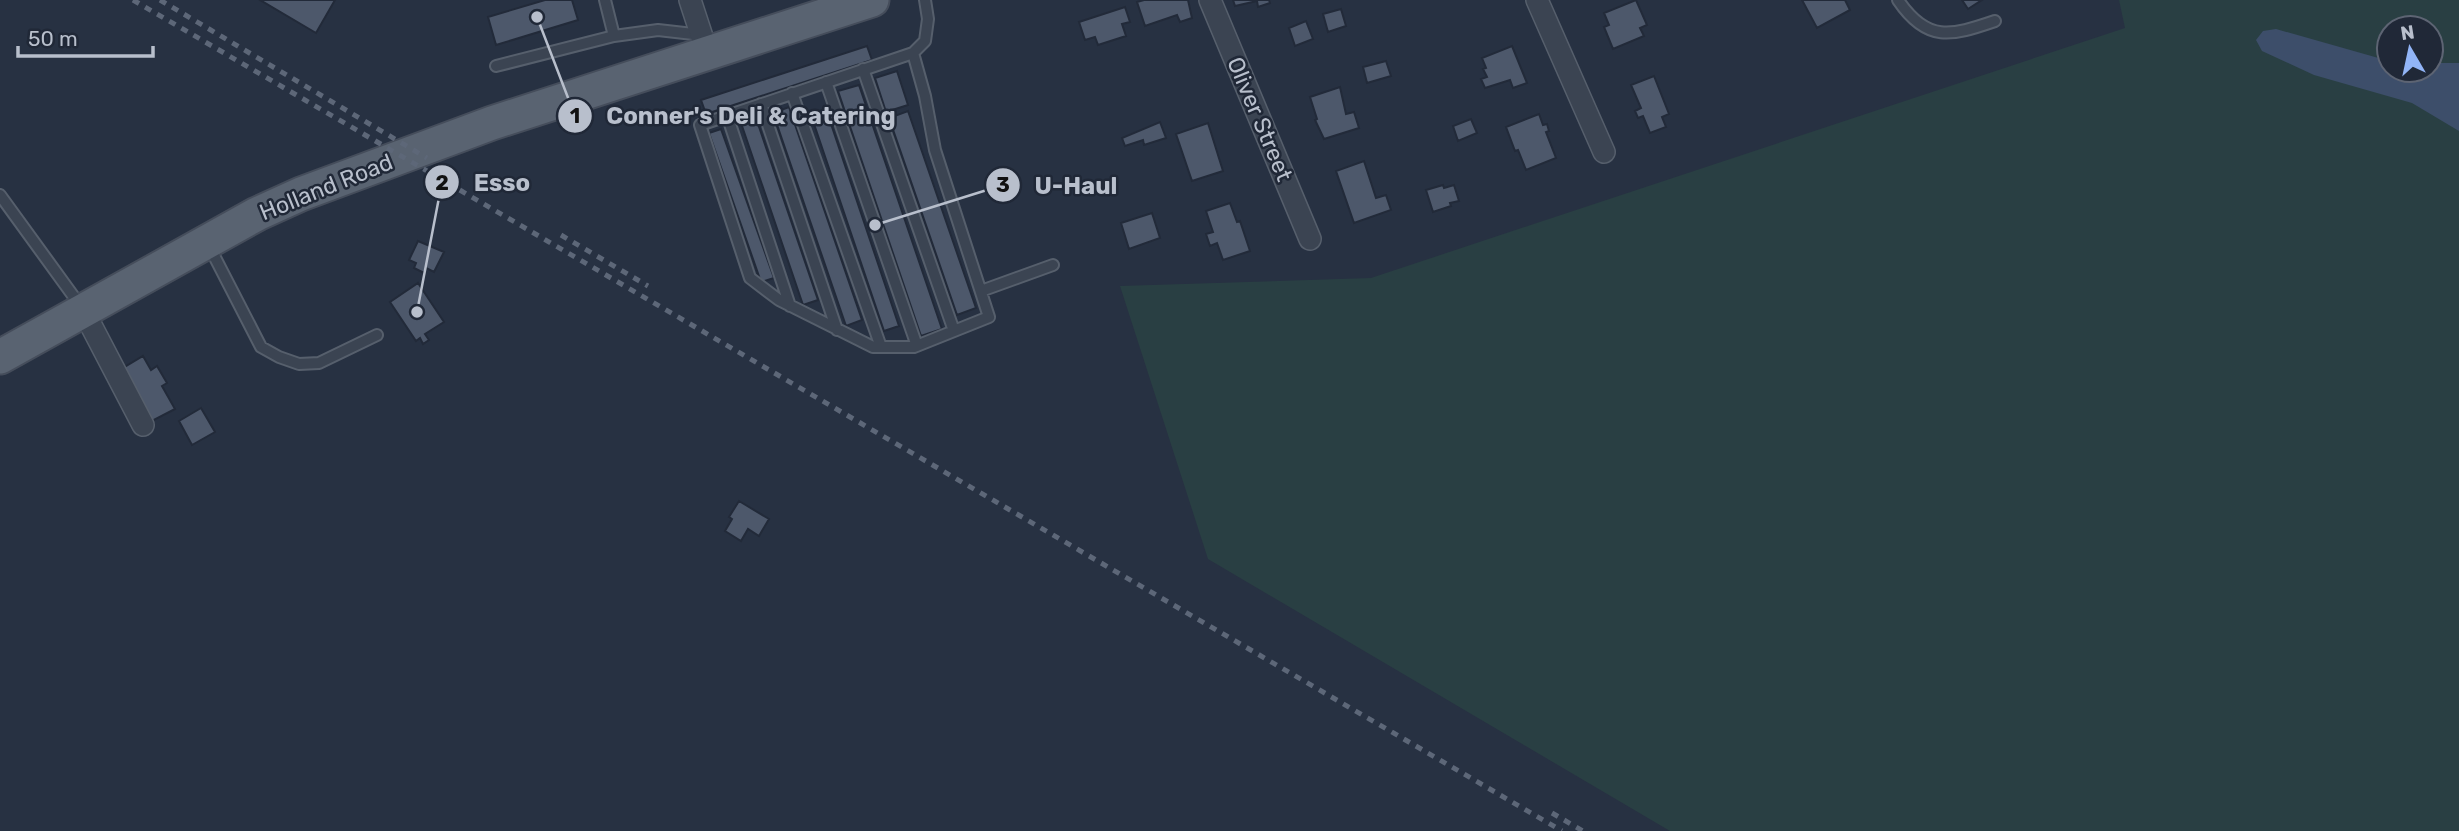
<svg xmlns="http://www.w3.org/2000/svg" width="2459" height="831" font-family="Rubik,sans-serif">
  <rect width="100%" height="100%" fill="#273142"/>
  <!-- green -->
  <path fill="#293f43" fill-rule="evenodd" d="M2119,0H2459V831H1670L1208,559L1120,286L1371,278L2125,28ZM2389,28H2431V70H2389Z"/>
  <!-- water -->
  <path fill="#3d4e6a" d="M2276,29L2389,61V70H2431V63H2459V131L2412,103L2314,75L2262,51L2256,40L2263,31Z"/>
  <!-- building -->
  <path fill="#4d586b" stroke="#222a39" stroke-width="2" d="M260,0H335L316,33Z
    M545,0H572L578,20L496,45L488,17Z
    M1144,0H1188L1192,18L1180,22L1177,15L1145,26L1137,2Z
    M1233,0H1269L1270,3L1258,7L1257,1L1235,6Z
    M1636,0L1647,25L1640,28L1644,36L1613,49L1604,27L1609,25L1604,13Z
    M1802,0H1845L1850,10L1817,28Z
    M1962,0H1982L1968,9Z
    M1125,7L1130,22L1122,24L1126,36L1098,45L1095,37L1085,40L1079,22Z
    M1341,9L1346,26L1328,32L1323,14Z
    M1306,21L1313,39L1295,46L1289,28Z
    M867,46L872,60L706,114L701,100Z
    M1512,46L1527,83L1513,88L1510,80L1485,88L1481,79L1487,77L1483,69L1486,68L1482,58Z
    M1386,61L1391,76L1367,83L1363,67Z
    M897,71L908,105L886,112L875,78Z
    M1654,76L1669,114L1662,117L1666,127L1650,133L1643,116L1638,118L1635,111L1641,108L1631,85Z
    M859,85L942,329L921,336L838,91Z
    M1340,87L1346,114L1354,112L1359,128L1324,139L1315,120L1317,119L1310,97Z
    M789,107L862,320L846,326L773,113Z
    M908,111L976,308L957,315L889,118Z
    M827,112L899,326L884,331L812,118Z
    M1539,114L1543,125L1547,124L1549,131L1546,132L1556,158L1526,170L1518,150L1515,151L1506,127Z
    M756,118L818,300L803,305L741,123Z
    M1471,119L1477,133L1458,141L1453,126Z
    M1160,122L1166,138L1144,145L1143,140L1125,146L1122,138Z
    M1208,123L1223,171L1192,181L1176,134Z
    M721,129L774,278L761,282L709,133Z
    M1364,161L1376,198L1386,195L1391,210L1354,223L1336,171Z
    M1443,185L1444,188L1454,185L1459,201L1450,203L1451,206L1433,212L1426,190Z
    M1230,203L1237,222L1240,221L1250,251L1223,260L1217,243L1210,246L1206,234L1213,232L1206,211Z
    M1152,213L1160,238L1129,249L1121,223Z
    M418,241L444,252L434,272L426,268L424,273L414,268L416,263L409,260Z
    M418,283L444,322L425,334L429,340L423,344L420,338L416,341L390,302Z
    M143,356L151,370L157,366L167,383L162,386L175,409L150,422L123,368Z
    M201,408L215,432L192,445L179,421Z
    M739,501L769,519L759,536L748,529L741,541L725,531L732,519L729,517Z"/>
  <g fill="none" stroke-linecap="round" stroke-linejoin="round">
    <defs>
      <path id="service" d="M605,0L614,36
        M1898,0C1927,43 1951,36 1995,21
        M913,53L925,96L935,150L989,317L914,347H873L779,300L750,278L700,125L913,53L925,41L928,19L925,0
        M496,66L614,36L658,30L702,35
        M863,69L954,331
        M826,82L917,346
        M792,93L881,347
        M761,104L837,330
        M727,115L790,306
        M0,195L82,308
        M208,244L261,347L279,357L299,364L319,363L377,335
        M981,291L1053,265"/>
      <path id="minor" d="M690,0L707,52
        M1210,0L1310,239
        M1537,0L1604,152
        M83,310L143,425"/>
      <path id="primary" d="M0,357L257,214L301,194L492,123L872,0"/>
    </defs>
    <!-- service casing -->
    <use href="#service" stroke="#565f6c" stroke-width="14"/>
    <!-- minor casing -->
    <use href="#minor" stroke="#565f6c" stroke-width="24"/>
    <!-- primary casing -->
    <use href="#primary" stroke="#454d5b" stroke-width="37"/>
    <!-- service -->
    <use href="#service" stroke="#3b4452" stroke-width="10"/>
    <!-- minor -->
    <use href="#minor" stroke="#3b4452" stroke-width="21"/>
    <!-- primary -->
    <use href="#primary" stroke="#596371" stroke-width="33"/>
    <!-- rail -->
    <path stroke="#5d6778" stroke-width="5" stroke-dasharray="7 7" stroke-linecap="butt" d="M133,0L1562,831
      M160,0L427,158
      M561,235L648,286
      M1552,813L1583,831"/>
  </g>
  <g text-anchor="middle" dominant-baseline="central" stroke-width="5" stroke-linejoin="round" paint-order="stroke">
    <!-- street labels -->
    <g font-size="23" fill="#b8bfcc" stroke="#202837">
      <text transform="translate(1260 119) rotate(67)">Oliver Street</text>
      <text transform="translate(326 187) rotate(-22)">Holland Road</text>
    </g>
  </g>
  <!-- callouts -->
  <path fill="none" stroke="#b8bfcc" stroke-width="2.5" d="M537 17L575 116M417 312L442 182M875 225L1003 185"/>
  <g fill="#b8bfcc" stroke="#202837" stroke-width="2.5">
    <circle cx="537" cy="17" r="7"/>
    <circle cx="417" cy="312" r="7"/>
    <circle cx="875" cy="225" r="7"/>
    <circle cx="575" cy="116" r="18"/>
    <circle cx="442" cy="182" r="18"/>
    <circle cx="1003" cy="185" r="18"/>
  </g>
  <g font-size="21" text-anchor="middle" font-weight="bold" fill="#111">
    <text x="575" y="123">1</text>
    <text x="442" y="190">2</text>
    <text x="1003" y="192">3</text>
  </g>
  <g font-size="24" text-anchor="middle" font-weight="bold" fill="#b8bfcc" stroke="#202837" stroke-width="5" stroke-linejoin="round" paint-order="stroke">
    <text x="751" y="124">Conner's Deli &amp; Catering</text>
    <text x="502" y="191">Esso</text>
    <text x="1076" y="194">U-Haul</text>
  </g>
  <!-- north arrow -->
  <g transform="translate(2410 49) rotate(351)"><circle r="33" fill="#202837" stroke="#5d6473" stroke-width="2"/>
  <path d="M0-5L12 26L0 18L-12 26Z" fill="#92b5f7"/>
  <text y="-10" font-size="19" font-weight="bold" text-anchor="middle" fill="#b8bfcc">N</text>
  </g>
  <!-- scale -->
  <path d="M18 46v10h135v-10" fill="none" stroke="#b8bfcc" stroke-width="3.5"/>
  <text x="28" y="46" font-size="21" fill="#b8bfcc" stroke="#202837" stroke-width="5" paint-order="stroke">50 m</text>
</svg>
